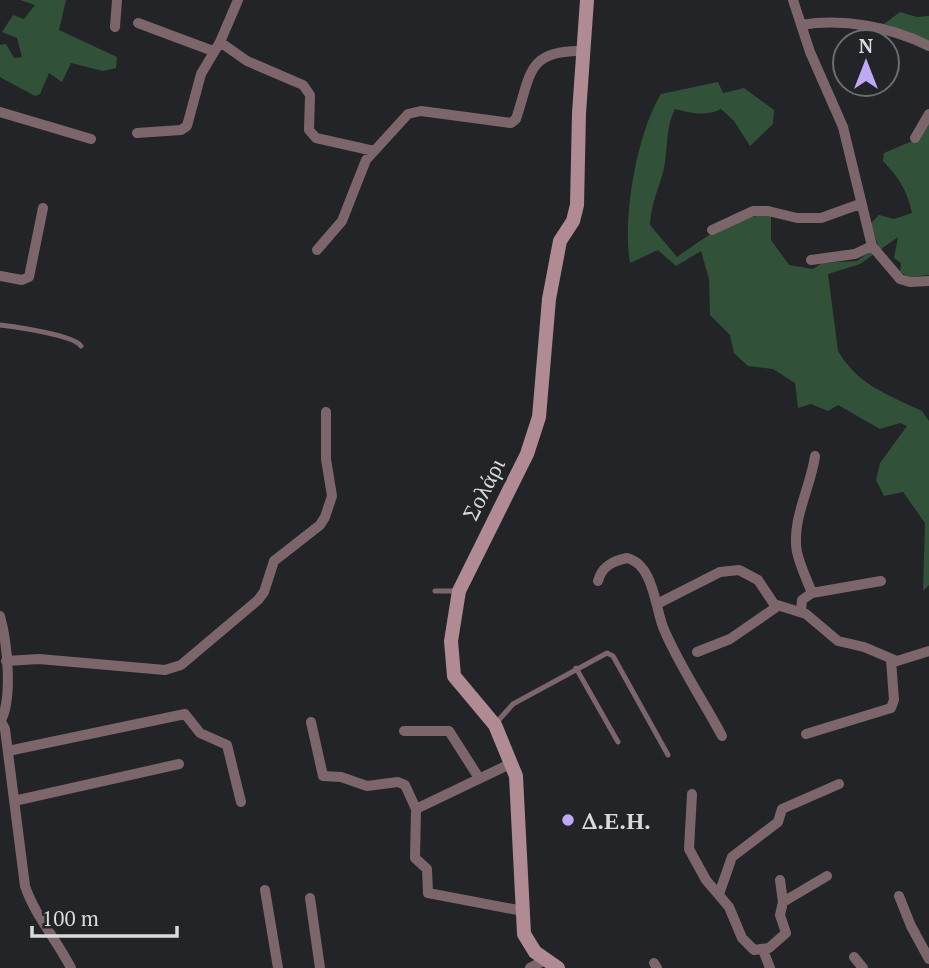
<svg xmlns="http://www.w3.org/2000/svg" width="929" height="968" font-family="'PT Serif',serif">
  <rect width="100%" height="100%" fill="#232427"/>
  <!-- green -->
  <path fill="#325139" d="M20,0H66L59,30L117,57L116,68L103,71L71,63L62,82L49,73L40,94L35,96L0,77V45L6,44L14,58L22,57L17,38L2,32L13,15L24,19L35,5Z
    M900,12L917,17L929,16V41L884,24Z
    M718,82L723,93L744,88L774,110L773,124L750,146L734,121L721,109C705,117 692,113 675,109C664,131 669,154 662,176C656,196 652,202 650,225L677,257C703,239 738,212 771,216V240L789,265L813,269L822,263L857,261L878,246L871,223L879,215L894,219L912,213C907,190 899,178 883,161L884,153L917,139L929,122V275L909,277L900,272L901,263L894,258L898,237L860,264L828,274L838,351C859,386 887,394 922,411L929,421V585L923,591L925,523L903,492L884,496L876,480L880,463L907,426L900,423L880,429L838,405L828,411L811,404L798,408L795,383L773,369L748,366L734,353L730,335L710,315L709,279L701,251L676,266L658,250L630,263C622,218 637,133 661,94Z"/>
  <g fill="none" stroke-linecap="round" stroke-linejoin="round">
    <!-- lane -->
    <path stroke="#7d666b" stroke-width="5" d="M0,325C16,327 74,335 81,346
      M435,591H457
      M576,668L618,742
      M497,722L513,704L607,653L613,656L668,755"/>
    <!-- street -->
    <path stroke="#7d666b" stroke-width="10" d="M238,0L220,42L247,61L303,85L310,95L309,130L316,138L374,151
      M793,0L810,52L843,127L872,246L900,279L910,282L929,281
      M138,23L213,51
      M801,25C844,18 891,27 929,46
      M115,27L117,0
      M0,112L91,139
      M137,133L181,130L187,126L201,74L220,42
      M915,138L929,114
      M712,230L753,211H768L797,218H821L860,204
      M317,250L342,221L366,160L408,114L421,111L511,123L516,119C531,74 527,50 582,51
      M811,260L855,254L872,246
      M0,276L22,280L29,277L43,208
      M598,581C602,566 613,561 627,558C653,564 655,606 663,627C678,664 703,700 722,736
      M812,593C807,580 800,566 797,552C791,520 811,487 815,456
      M657,604L720,572L739,570L758,580L774,604L806,614L838,641L864,647L897,661L929,651
      M801,611L802,600L812,593L881,581
      M0,616C7,641 13,698 1,720
      M697,652L730,639L778,606
      M6,661L39,659L165,670L181,665L258,600L264,592L274,561L320,525L325,517L332,496L326,459V412
      M0,720L5,729L25,886C35,916 57,940 71,968
      M311,722L323,776L341,777L367,786L398,782L405,785L416,809L415,858L427,869L428,893L523,911
      M404,731H449L479,778
      M806,734L891,708L894,700L891,660
      M8,751L185,714L200,733L227,745L241,802
      M692,794L689,849L706,880L729,907L742,938L754,950L769,948L786,933L780,915L783,902L780,880
      M14,801L179,764
      M416,809L512,763
      M265,890L278,968
      M719,894L732,857L778,822L782,809L839,784
      M899,896L911,926L929,959
      M310,898L320,968
      M783,902L827,876
      M763,950L770,968
      M854,957L863,968
      M654,963L657,968
      M530,968L545,960"/>
    <!-- secondary -->
    <path stroke="#b08b93" stroke-width="14" d="M558,968L535,952L524,934L516,776L495,725L454,676L451,641L459,591L527,454L539,417L549,299L560,241L573,221L577,205L579,113L587,0"/>
  </g>
  <!-- markers -->
  <circle fill="#bfa9f4" stroke="#232427" stroke-width="2.5" cx="568" cy="820" r="7"/>
  <g text-anchor="middle" dominant-baseline="central" stroke-width="7" stroke-linejoin="round" paint-order="stroke">
    <!-- street labels -->
    <g font-size="23" fill="#d9dadc" stroke="#232427">
      <text transform="translate(483 489) rotate(-63)">Σολάρι</text>
    </g>
    <!-- poi labels -->
    <g font-size="23" font-weight="bold" fill="#d9dadc" stroke="#232427" text-anchor="start">
      <text x="582" y="820">Δ.Ε.Η.</text>
    </g>
  </g>
  <!-- north arrow -->
  <g transform="translate(866 63)"><circle r="33" fill="#232427" stroke="#6c6d6f" stroke-width="2"/>
  <path d="M0-5L12 26L0 18L-12 26Z" fill="#bfa9f4"/>
  <text y="-10" font-size="19" font-weight="bold" text-anchor="middle" fill="#d9dadc">N</text>
  </g>
  <!-- scale -->
  <path d="M32 926v10h145v-10" fill="none" stroke="#d9dadc" stroke-width="3.5"/>
  <text x="42" y="926" font-size="21" fill="#d9dadc" stroke="#232427" stroke-width="5" paint-order="stroke">100 m</text>
</svg>
